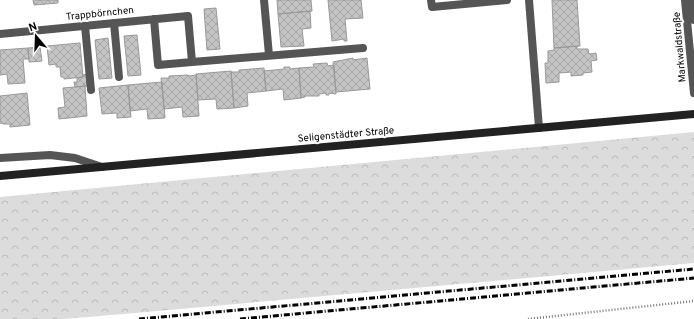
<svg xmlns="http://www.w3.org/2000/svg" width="694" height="319" font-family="Overpass,sans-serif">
  <defs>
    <pattern id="forest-crowns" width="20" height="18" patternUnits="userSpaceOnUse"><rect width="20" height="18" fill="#dcdcdc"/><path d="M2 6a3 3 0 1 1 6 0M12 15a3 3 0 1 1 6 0" fill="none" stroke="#bbb"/></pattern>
    <pattern id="building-cross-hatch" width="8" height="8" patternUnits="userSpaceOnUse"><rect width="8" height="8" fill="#c4c4c4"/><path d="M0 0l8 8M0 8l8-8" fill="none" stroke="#a7a7a7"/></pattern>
  </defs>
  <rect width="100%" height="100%" fill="#fff"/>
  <!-- forest -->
  <path fill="url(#forest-crowns)" d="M694,132V263L135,313L64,319H0V197Z"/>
  <!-- building -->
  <path fill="url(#building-cross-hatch)" stroke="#999" d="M33,0H58V3L34,5Z
    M277,0H311L312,11L278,14Z
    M328,0H361L363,18L345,19L347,41H344V39L332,41Z
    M552,0H577L580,46L554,48Z
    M216,8L220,49L207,50L204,9Z
    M310,11L311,28L302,29L304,46L281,47L278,14Z
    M137,35L141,75L128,76L124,36Z
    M108,38L112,78L99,79L95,40Z
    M80,43L83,77L64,79V77H61L60,67H56V64L49,65L47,46Z
    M577,46V49H588L589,54L596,53L597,60L591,61L592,72L583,73V75L571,76V72L559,73V82L546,83L545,63H548V51L554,50V48Z
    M40,47L42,61L29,62L28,48Z
    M28,48L29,59H23L25,83L8,84L7,74L0,75V50Z
    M353,58V60L367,58L370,89L336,92L333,62Z
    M327,63L328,66L334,65L336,94L329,93V95H326V93L319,94V96H305V97L301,98L299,68L314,67L313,64Z
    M284,67H290V69L299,68L301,98L284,100L283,89L266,91L264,71L284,69Z
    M264,68L266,91L247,93L248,106L234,108L231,72H239V70Z
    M231,71L234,108L217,109L216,99L198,100L196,74Z
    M86,74L87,86L75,87L74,82H77V78L83,77V75Z
    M188,75L189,76L196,75L199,116L183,117L182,107L164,109L161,78H169V76Z
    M162,82L165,118L148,119L147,109L130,111L128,85Z
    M128,85L131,117L117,118V113L102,114L99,88Z
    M85,86L87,116L59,119L58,108L65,107L63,88Z
    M27,93L30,125L10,127V124H4L0,123V96Z"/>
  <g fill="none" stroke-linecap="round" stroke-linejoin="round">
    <!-- path -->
    <path stroke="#777" stroke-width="2.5" stroke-dasharray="1 2" stroke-linecap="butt" d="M528,319L694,301"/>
    <!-- lane -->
    <path stroke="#555" stroke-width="8" d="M431,0L432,7L507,0
      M529,0L539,128
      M690,0L694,20
      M114,23L119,77
      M85,26L91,90
      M0,158L50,155L75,158L102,167"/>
    <!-- street -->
    <path stroke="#555" stroke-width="8" d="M264,0L269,55
      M685,0L694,93
      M154,19L158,65L192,62
      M0,34L188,16L192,62L363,48"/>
    <!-- secondary -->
    <path stroke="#222" stroke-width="8" d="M0,176L694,114"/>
    <!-- rail -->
    <path stroke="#000" stroke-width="3" stroke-dasharray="6 2 1 2" stroke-linecap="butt" d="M139,319L694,269
      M240,319L694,278"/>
  </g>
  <g text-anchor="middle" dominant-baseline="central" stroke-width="4" stroke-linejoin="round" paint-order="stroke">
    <!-- street labels -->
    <g font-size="10" fill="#000" stroke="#fff">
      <text transform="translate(100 14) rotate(-6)">Trappbörnchen</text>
      <text transform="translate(680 47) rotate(-95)">Markwaldstraße</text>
      <text transform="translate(346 135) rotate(-5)">Seligenstädter Straße</text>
    </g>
  </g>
  <!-- north arrow -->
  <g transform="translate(36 36) rotate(341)" stroke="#ffffff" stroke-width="3" paint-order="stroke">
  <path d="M0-3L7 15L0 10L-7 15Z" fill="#000000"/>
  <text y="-6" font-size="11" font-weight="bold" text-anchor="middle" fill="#000000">N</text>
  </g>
</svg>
